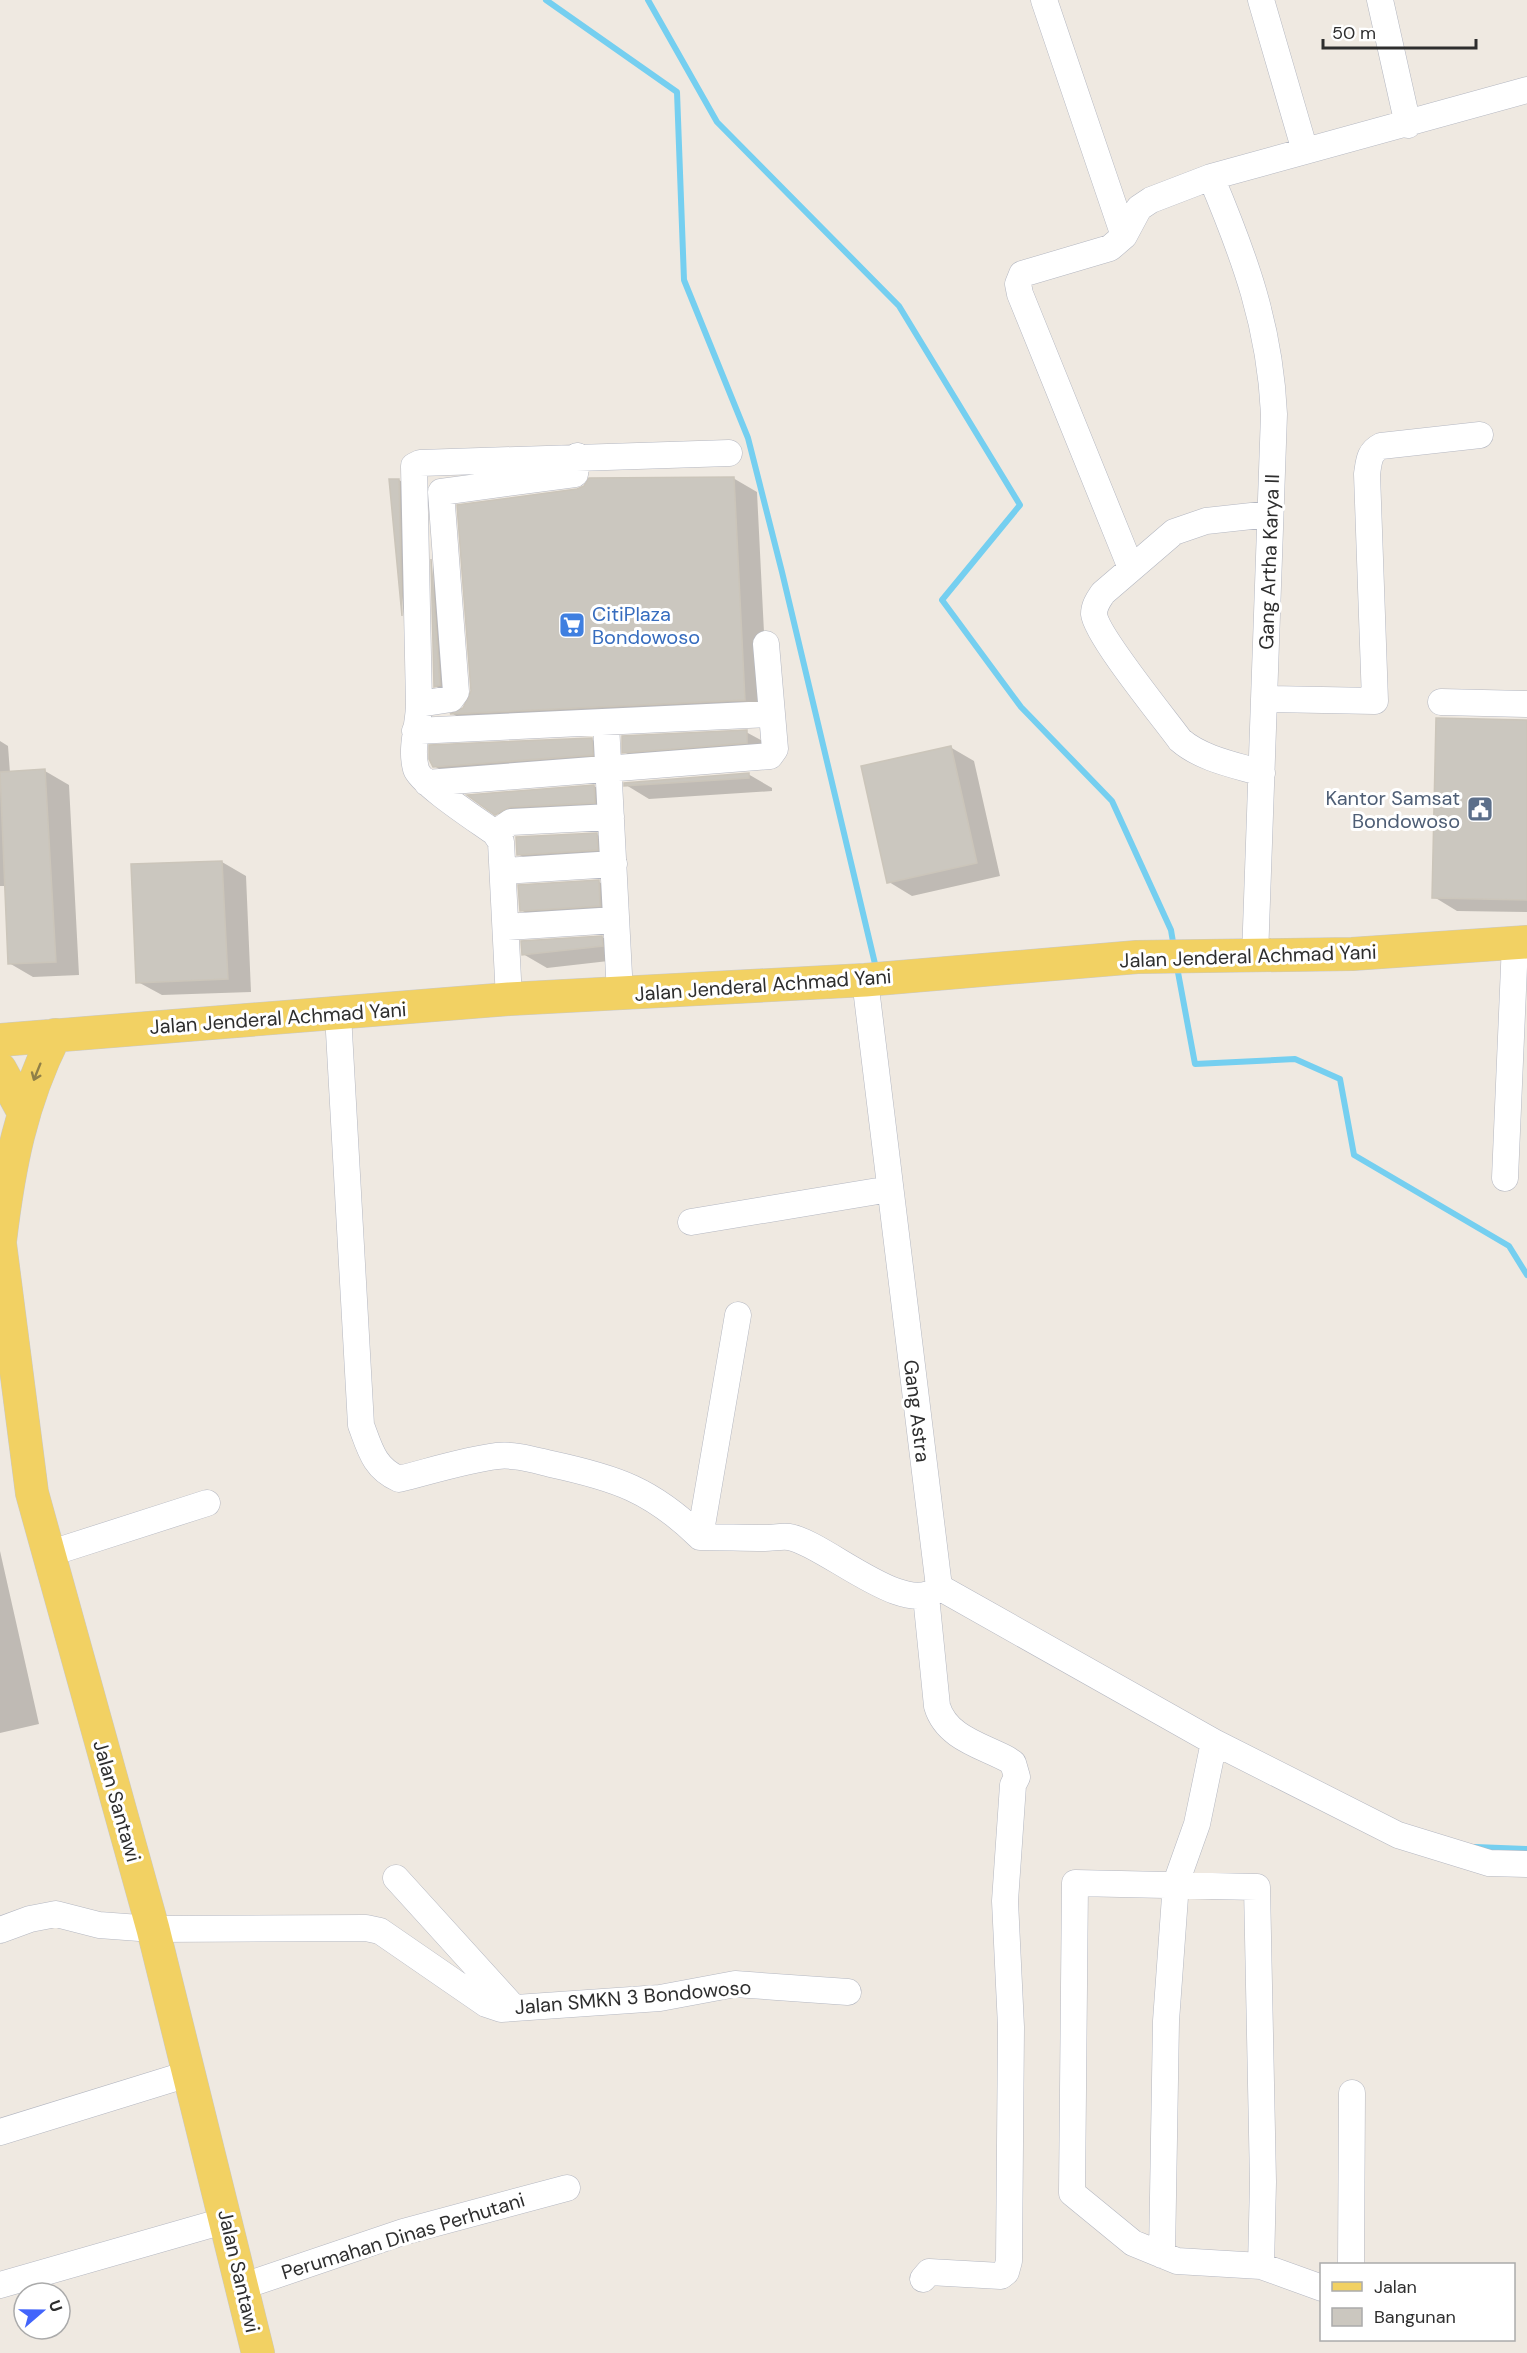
<svg xmlns="http://www.w3.org/2000/svg" width="1527" height="2353" font-family="'DM Sans',sans-serif">
  <rect width="100%" height="100%" fill="#efe9e1"/>
  <!-- shadow -->
  <path fill="#0003" d="M733,478L757,492L768,713L475,727L453,714L464,709Z
    M390,480H399L423,494L425,628L404,616Z
    M433,561L454,574L459,699L435,686Z
    M1527,722V912L1457,911L1434,897Z
    M746,732L770,745L648,765L624,752Z
    M591,739L615,753L616,768L458,780L434,766Z
    M0,741L8,746L10,773L45,771L69,785L79,975L33,977L9,963L5,886H0Z
    M950,747L974,761L1000,876L912,896L889,882Z
    M748,774L772,788V791L649,799L626,785Z
    M594,786L617,800L520,827L471,796Z
    M596,834L620,848L542,868L518,854Z
    M222,862L246,876L251,992L162,995L138,982L133,866Z
    M599,882L622,895L624,919L545,924L521,910Z
    M602,937L625,951L626,959L547,968L523,954Z
    M0,1551L39,1724L0,1733Z"/>
  <g fill="none" stroke-linecap="round" stroke-linejoin="round">
    <!-- stream -->
    <path stroke="#75cff0" stroke-width="6" d="M546,0L677,92L684,280L748,438L782,572L876,968
      M648,0L717,122L899,306L1020,505L942,600L1021,707L1112,801L1171,930L1174,948
      M1177,967L1195,1064L1295,1059L1340,1079L1354,1155L1509,1246L1527,1275
      M1475,1847L1527,1849"/>
  </g>
  <!-- building -->
  <path fill="#cbc7bf" stroke="#cbc5ba" stroke-width="1.5" d="M734,477L745,700L450,714L463,708L471,691L457,505L577,489L584,486L589,478Z
    M389,479H399L402,616Z
    M431,559L440,685L434,687Z
    M1436,718L1527,720V900L1432,898Z
    M747,730V743L622,753V736Z
    M592,738L593,755L433,767L429,759V745Z
    M951,746L977,863L887,883L861,766Z
    M45,769L56,962L8,964L0,772Z
    M749,773V778L624,786V783Z
    M594,785L595,803L510,807L495,815L467,795Z
    M597,833L598,850L517,855L516,837Z
    M222,861L228,979L136,983L131,864Z
    M599,880L600,906L520,911L518,885Z
    M602,936L603,946L522,955L521,941Z"/>
  <g fill="none" stroke-linecap="round" stroke-linejoin="round">
    <defs>
      <path id="minor" d="M1044,0L1124,236
        M1261,0L1305,151
        M1380,0L1408,125
        M1211,177C1245,258 1270,326 1274,414L1255,957
        M1131,568L1020,294L1018,284L1022,274L1110,248L1124,236L1139,208L1151,200L1211,177L1527,90
        M1265,699L1375,701L1367,474C1369,461 1369,452 1381,446L1480,435
        M1441,702L1527,704
        M419,704L451,699L456,692L441,492L575,474L577,456
        M606,724L620,994
        M415,731L771,714
        M1262,773C1235,765 1202,759 1180,740C1164,718 1096,635 1094,614C1094,605 1099,599 1103,593L1174,532L1206,521L1270,514
        M427,783L770,756L775,749L766,644
        M495,833L511,822L611,817
        M503,871L614,864
        M506,927L616,920
        M509,999L501,842L495,833C480,822 420,783 416,769C410,747 419,725 419,704L414,466L420,463L729,453
        M338,1014L361,1425C370,1449 374,1468 399,1479C431,1471 465,1460 497,1456C515,1454 534,1460 551,1464C616,1478 652,1490 700,1537
        M1505,1178L1515,943
        M691,1222L890,1189
        M700,1537C722,1537 744,1538 765,1538C773,1538 781,1536 789,1537C824,1542 908,1622 939,1587L865,980
        M700,1537L738,1315
        M48,1554L207,1503
        M939,1587L1214,1742L1197,1824L1176,1883L1166,2021L1162,2255
        M1214,1742L1398,1835L1489,1863L1527,1864
        M396,1878L514,2008
        M0,1930L30,1919L56,1914L99,1925L153,1929L366,1928L380,1931L486,2004L501,2009L660,1998L735,1984L848,1992
        M0,2132L191,2073
        M1351,2264L1352,2093
        M1261,2266L1263,2182L1257,1887L1075,1883L1072,2193L1133,2243L1177,2261L1261,2266L1322,2288
        M923,2279L929,2272L1001,2276L1006,2272L1009,2261L1011,2027L1005,1901L1013,1785L1017,1777L1013,1763L1007,1759C980,1745 946,1737 937,1706L926,1596
        M0,2285L227,2220
        M241,2287L403,2232L567,2188"/>
      <path id="major" d="M0,1040L509,999L865,980L1137,957L1352,954L1527,942
        M0,1069L23,1111
        M0,1241C9,1166 21,1103 55,1035
        M0,1244L32,1493L153,1929L258,2353"/>
    </defs>
    <!-- minor casing -->
    <use href="#minor" stroke="#b4b7c1" stroke-width="27"/>
    <!-- major casing -->
    <use href="#major" stroke="#c9c9c9" stroke-width="34"/>
    <!-- minor -->
    <use href="#minor" stroke="#fff" stroke-width="26"/>
    <!-- major -->
    <use href="#major" stroke="#f2d163" stroke-width="33"/>
  </g>
  <!-- one-way arrows -->
  <defs><path id="oneway-shaft" d="M-6 0H5M1.5-3L5.5 0L1.5 3" fill="none" stroke-width="1.6" stroke-linecap="round" stroke-linejoin="round" transform="scale(1.5)"/></defs>
  <use stroke="#908048" href="#oneway-shaft" transform="translate(37 1072) rotate(112)"/>
  <!-- icons -->
  <defs>
    <symbol id="supermarket-square" viewBox="-11 -11 22 22"><rect x="-9" y="-9" width="18" height="18" rx="4" fill="#3f7fe0" stroke="#fff"/><path d="M-6-5.5h2.5l.6 2H6L4.5 2H-2.5L-4.4-4H-6ZM-1.5 3.2a1.3 1.3 0 1 0 .1 0ZM3 3.2a1.3 1.3 0 1 0 .1 0Z" fill="#fff"/></symbol>
    <symbol id="civic-square" viewBox="-11 -11 22 22"><rect x="-9" y="-9" width="18" height="18" rx="4" fill="#5c6f8a" stroke="#fff"/><path d="M-.6-6.5H3V-4.5H.6V-3L4-1V1h2V6H-6V1h2V-1L-.6-3ZM-1.2 2.5V6h2.4V2.5Z" fill="#fff"/></symbol>
  </defs>
  <g fill-rule="evenodd">
    <use href="#supermarket-square" x="557" y="610" width="30" height="30"/>
    <use href="#civic-square" x="1465" y="794" width="30" height="30"/>
  </g>
  <g text-anchor="middle" dominant-baseline="central" stroke-width="6" stroke-linejoin="round" paint-order="stroke">
    <!-- street labels -->
    <g font-size="20" fill="#2e2e2e" stroke="#fff">
      <text transform="translate(1269 562) rotate(-88)">Gang Artha Karya II</text>
      <text transform="translate(1248 956) rotate(-2)">Jalan Jenderal Achmad Yani</text>
      <text transform="translate(763 985) rotate(-4)">Jalan Jenderal Achmad Yani</text>
      <text transform="translate(278 1018) rotate(-4)">Jalan Jenderal Achmad Yani</text>
      <text transform="translate(917 1411) rotate(83)">Gang Astra</text>
      <text transform="translate(117 1801) rotate(74)">Jalan Santawi</text>
      <text transform="translate(633 1997) rotate(-5)">Jalan SMKN 3 Bondowoso</text>
      <text transform="translate(403 2236) rotate(-17)">Perumahan Dinas Perhutani</text>
      <text transform="translate(239 2271) rotate(77)">Jalan Santawi</text>
    </g>
    <!-- shop labels -->
    <g font-size="20" fill="#366cbe" stroke="#fff" text-anchor="start">
      <text x="592" y="614">CitiPlaza<tspan x="592" dy="23">Bondowoso</tspan></text>
    </g>
    <!-- service labels -->
    <g font-size="20" fill="#4e5e75" stroke="#fff" text-anchor="end">
      <text x="1460" y="798">Kantor Samsat<tspan x="1460" dy="23">Bondowoso</tspan></text>
    </g>
  </g>
  <!-- legend -->
  <rect x="1320" y="2263" width="195" height="78" fill="#ffffff" stroke="#ababab" stroke-width="1.5"/>
  <rect x="1332" y="2282" width="30" height="9" fill="#f2d163" stroke="#ababab" stroke-width="1.5"/>
  <text x="1374" y="2293" font-size="18" fill="#2e2e2e">Jalan</text>
  <rect x="1332" y="2308" width="30" height="18" fill="#cbc7bf" stroke="#ababab" stroke-width="1.5"/>
  <text x="1374" y="2323" font-size="18" fill="#2e2e2e">Bangunan</text>
  <!-- north arrow -->
  <g transform="translate(42 2311) rotate(70)"><circle r="28" fill="#ffffff" stroke="#ababab" stroke-width="1.5"/>
  <path d="M0-4.5L10 22L0 15L-10 22Z" fill="#4264fb"/>
  <text y="-9" font-size="16" font-weight="bold" text-anchor="middle" fill="#2e2e2e">U</text>
  </g>
  <!-- scale -->
  <path d="M1323 39v9h153v-9" fill="none" stroke="#2e2e2e" stroke-width="3"/>
  <text x="1332" y="39" font-size="18" fill="#2e2e2e" stroke="#ffffff" stroke-width="4.5" paint-order="stroke">50 m</text>
</svg>
